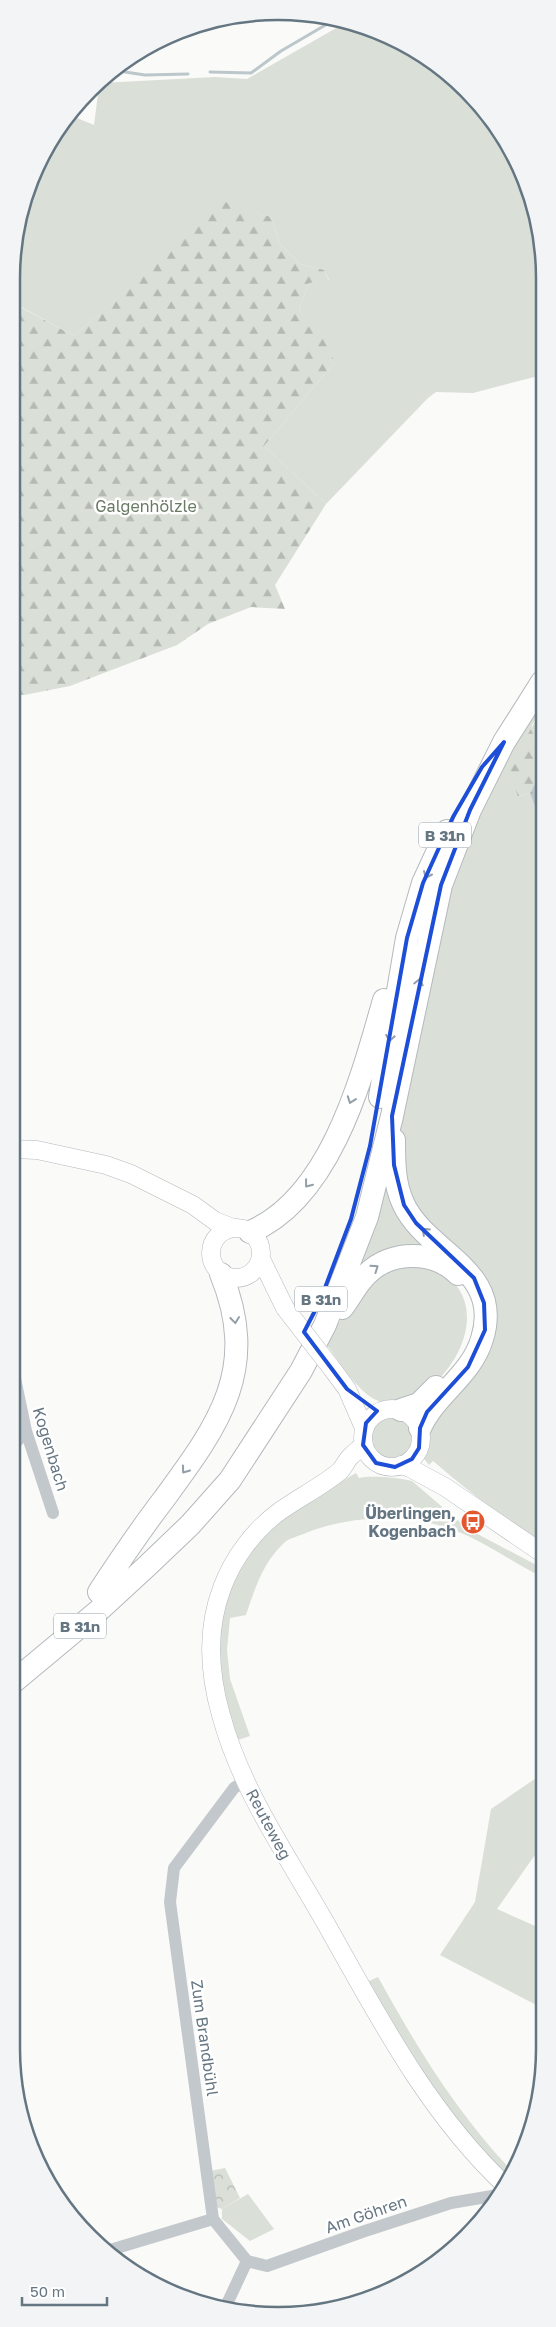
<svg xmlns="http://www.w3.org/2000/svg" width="556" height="2327" font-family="'Golos Text',sans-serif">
  <defs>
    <pattern id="forest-firs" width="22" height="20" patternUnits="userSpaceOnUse" patternTransform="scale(1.25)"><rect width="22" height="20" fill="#dadfd7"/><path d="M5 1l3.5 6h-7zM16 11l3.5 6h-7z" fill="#b4b9b4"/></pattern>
    <pattern id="park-crowns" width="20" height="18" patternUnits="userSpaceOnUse" patternTransform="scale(1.25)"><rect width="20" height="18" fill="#dadfd7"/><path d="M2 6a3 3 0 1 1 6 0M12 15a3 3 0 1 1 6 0" fill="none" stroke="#b4b9b4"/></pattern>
    <pattern id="water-ripples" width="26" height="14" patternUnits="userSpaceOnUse" patternTransform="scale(1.25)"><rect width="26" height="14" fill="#bbc7cb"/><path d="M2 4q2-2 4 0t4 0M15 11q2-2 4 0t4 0" fill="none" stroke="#9ca6aa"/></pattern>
  </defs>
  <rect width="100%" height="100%" fill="#fafaf8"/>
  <!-- grass -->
  <path fill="#dadfd7" d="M345,23L396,39L467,90L517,160L543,243L542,375L473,393L436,392L428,398L326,504L264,446L334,363L299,309L309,283L329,280L324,270L300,264L280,244L271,217L225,203L74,336L14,303V243L47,144L72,116L94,125L99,86L101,83L215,77L247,79Z
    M542,682V709L532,725L518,797L530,793L542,826V1544C504,1519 468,1491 433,1461L429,1465L421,1455L419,1449C388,1497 340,1438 375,1414C382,1409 389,1410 397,1408C416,1402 435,1392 454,1384L484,1303L416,1223L394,1165L441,885Z
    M387,1181L436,1256L357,1273Z
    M413,1264C423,1267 438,1269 446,1275C506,1322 423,1425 374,1399C357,1390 338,1360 326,1344L356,1294L390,1268Z
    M356,1473L359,1478C369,1475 402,1478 412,1481L468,1529L542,1568V1577C516,1564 492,1547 466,1535C420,1513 352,1514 306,1533C299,1536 290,1538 285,1542C263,1562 255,1588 246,1615L230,1618L227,1650L230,1679L250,1736L235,1741C216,1678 208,1616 246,1558C251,1551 255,1542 261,1536C286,1510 325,1491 356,1473Z
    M542,1774V1845L497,1909L542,1929V2008L440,1955L475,1902L491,1809Z
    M378,1977C416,2046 458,2115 513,2172L510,2179C449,2124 408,2051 367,1982Z
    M248,2194L274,2229L250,2241L222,2219V2209Z"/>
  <!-- forest -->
  <path fill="url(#forest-firs)" d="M225,202L271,217L280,244L300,264L324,270L329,281L309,283L299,309L308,322H326L334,363L264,446L326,504L275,585L285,609L251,607L208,624L177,645L70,686L24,695L13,694V303L74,336Z
    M542,709V777L537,780L530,793L518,797L509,768Z"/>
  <!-- park -->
  <path fill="url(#park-crowns)" d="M225,2168L240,2198L222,2209L216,2207L210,2171Z"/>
  <!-- water -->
  <path fill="url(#water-ripples)" d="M542,777V826L530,793L537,780Z"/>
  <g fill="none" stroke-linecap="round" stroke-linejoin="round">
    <!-- stream -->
    <path stroke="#bbc7cb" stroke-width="3" d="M112,70L145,75L188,74
      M210,72L251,73L281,51L334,20"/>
    <defs>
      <path id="secondary" d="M12,1149L37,1150L106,1165L131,1174L193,1205L215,1221L233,1228
        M211 1253a25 25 0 1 1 50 0a25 25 0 1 1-50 0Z
        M261,1259L285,1308
        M333,1370L347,1389L364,1428
        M363 1438a29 29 0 1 1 58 0a29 29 0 1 1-58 0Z
        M363,1445C359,1449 354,1453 350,1457C346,1461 344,1467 340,1471C322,1486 300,1497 280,1511C254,1530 233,1558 222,1588C206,1630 209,1673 221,1715C241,1790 287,1855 325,1922C377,2014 427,2112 506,2186
        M401,1465L410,1468L445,1487L542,1553"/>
      <path id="highway" d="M380,1097L407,938L423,883L447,831
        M394,1140C394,1162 394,1183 403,1203C426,1254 504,1269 482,1339C471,1376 435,1394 420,1428
        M250,1232C331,1198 362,1077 384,1000
        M342,1308C351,1297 356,1284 367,1274C391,1250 434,1250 458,1274
        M401,1410L419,1404L436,1387
        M99,1592C120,1560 141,1529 164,1499C219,1424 260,1369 221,1274
        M12,1683L96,1613L146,1567L190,1525L230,1480L301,1371L325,1325L367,1217L392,1116L441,885L470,810L504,742L542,682"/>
    </defs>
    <!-- secondary casing -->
    <use href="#secondary" stroke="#b3babf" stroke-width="19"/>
    <!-- highway casing -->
    <use href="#highway" stroke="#b4b9bd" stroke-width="24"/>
    <!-- street -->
    <path stroke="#c3c8cc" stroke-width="12" d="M12,1364L26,1431L53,1513
      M12,1447L26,1431
      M213,2219L247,2261L226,2306
      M110,2250L213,2219L170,1902L174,1868L234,1788L246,1780
      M247,2261L267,2266L362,2232L451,2203L498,2195"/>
    <!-- secondary -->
    <use href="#secondary" stroke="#fff" stroke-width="18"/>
    <!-- highway -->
    <use href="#highway" stroke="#fff" stroke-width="22"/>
    <defs>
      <path id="secondary-bridge" d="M285,1308L333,1370"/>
    </defs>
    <!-- secondary-bridge casing -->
    <use href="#secondary-bridge" stroke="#b3babf" stroke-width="19" stroke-linecap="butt"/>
    <!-- secondary-bridge -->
    <use href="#secondary-bridge" stroke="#fff" stroke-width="18"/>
  </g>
  <!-- one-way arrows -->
  <defs><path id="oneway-chevron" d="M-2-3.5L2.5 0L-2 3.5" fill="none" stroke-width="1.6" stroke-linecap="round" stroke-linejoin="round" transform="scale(1.25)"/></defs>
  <g stroke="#939fa8">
    <use href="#oneway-chevron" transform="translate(427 875) rotate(114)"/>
    <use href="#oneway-chevron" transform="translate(419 982) rotate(-77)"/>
    <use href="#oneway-chevron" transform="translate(390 1038) rotate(100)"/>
    <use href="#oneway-chevron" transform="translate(351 1100) rotate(110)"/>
    <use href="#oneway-chevron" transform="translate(308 1184) rotate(128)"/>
    <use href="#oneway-chevron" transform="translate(425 1231) rotate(-137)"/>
    <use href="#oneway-chevron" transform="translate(375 1268) rotate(-35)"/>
    <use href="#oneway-chevron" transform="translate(235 1320) rotate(83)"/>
    <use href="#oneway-chevron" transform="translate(185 1470) rotate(126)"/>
  </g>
  <!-- marked area -->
  <path fill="none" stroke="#1d4ed8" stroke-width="4" stroke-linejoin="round" d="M504,742L470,810L441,885L392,1116L394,1165L404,1205L416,1223L474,1278L484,1303L485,1330L468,1367L427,1412L420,1428L419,1448L412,1459L395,1467L376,1463L363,1445L366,1423L377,1411L347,1389L304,1332L320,1301L351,1219L370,1146L407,938L423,883L453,817L482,767Z"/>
  <!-- icons -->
  <defs>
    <symbol id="bus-disc" viewBox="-11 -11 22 22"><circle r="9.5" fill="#e4572e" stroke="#fff"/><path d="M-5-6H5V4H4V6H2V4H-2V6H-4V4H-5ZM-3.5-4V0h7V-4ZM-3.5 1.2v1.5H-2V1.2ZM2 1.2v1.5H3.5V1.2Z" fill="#fff"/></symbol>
  </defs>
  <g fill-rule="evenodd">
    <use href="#bus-disc" x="459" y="1508" width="28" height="28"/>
  </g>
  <g text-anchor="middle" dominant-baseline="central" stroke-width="5" stroke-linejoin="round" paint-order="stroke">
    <!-- shield labels -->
    <g fill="#fff" stroke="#939fa8" stroke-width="1">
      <rect x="419" y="822.5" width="52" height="25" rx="4"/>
      <rect x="295" y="1286.5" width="52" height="25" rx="4"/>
      <rect x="54" y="1613.5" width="52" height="25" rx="4"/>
    </g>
    <g font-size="15" font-weight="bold" fill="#657683">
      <text x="445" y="835">B 31n</text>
      <text x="321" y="1299">B 31n</text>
      <text x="80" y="1626">B 31n</text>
    </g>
    <!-- park labels -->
    <g font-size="16" fill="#687a64" stroke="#fff">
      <text x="146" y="506">Galgenhölzle</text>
    </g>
    <!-- street labels -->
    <g font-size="16" fill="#657683" stroke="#fff">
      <text transform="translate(51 1449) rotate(73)">Kogenbach</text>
      <text transform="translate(269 1824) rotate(62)">Reuteweg</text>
      <text transform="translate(205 2038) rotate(82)">Zum Brandbühl</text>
      <text transform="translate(366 2214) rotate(-19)">Am Göhren</text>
    </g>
    <!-- poi labels -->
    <g font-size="16" font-weight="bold" fill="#657683" stroke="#fff" text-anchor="end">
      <text x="456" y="1513">Überlingen,<tspan x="456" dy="18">Kogenbach</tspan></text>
    </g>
  </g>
  <!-- crop -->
  <path d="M0 0H556V2327H0ZM278 20H278A258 258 0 0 1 536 278V2049A258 258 0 0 1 278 2307H278A258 258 0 0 1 20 2049V278A258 258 0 0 1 278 20Z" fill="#f3f4f5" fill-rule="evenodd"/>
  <path fill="none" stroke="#657683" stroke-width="2.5" d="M278 20H278A258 258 0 0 1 536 278V2049A258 258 0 0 1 278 2307H278A258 258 0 0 1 20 2049V278A258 258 0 0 1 278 20Z"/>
  <!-- scale -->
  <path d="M22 2297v8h85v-8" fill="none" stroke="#657683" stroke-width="2.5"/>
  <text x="30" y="2297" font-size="15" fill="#657683" stroke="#ffffff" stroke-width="4" paint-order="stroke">50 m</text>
</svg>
